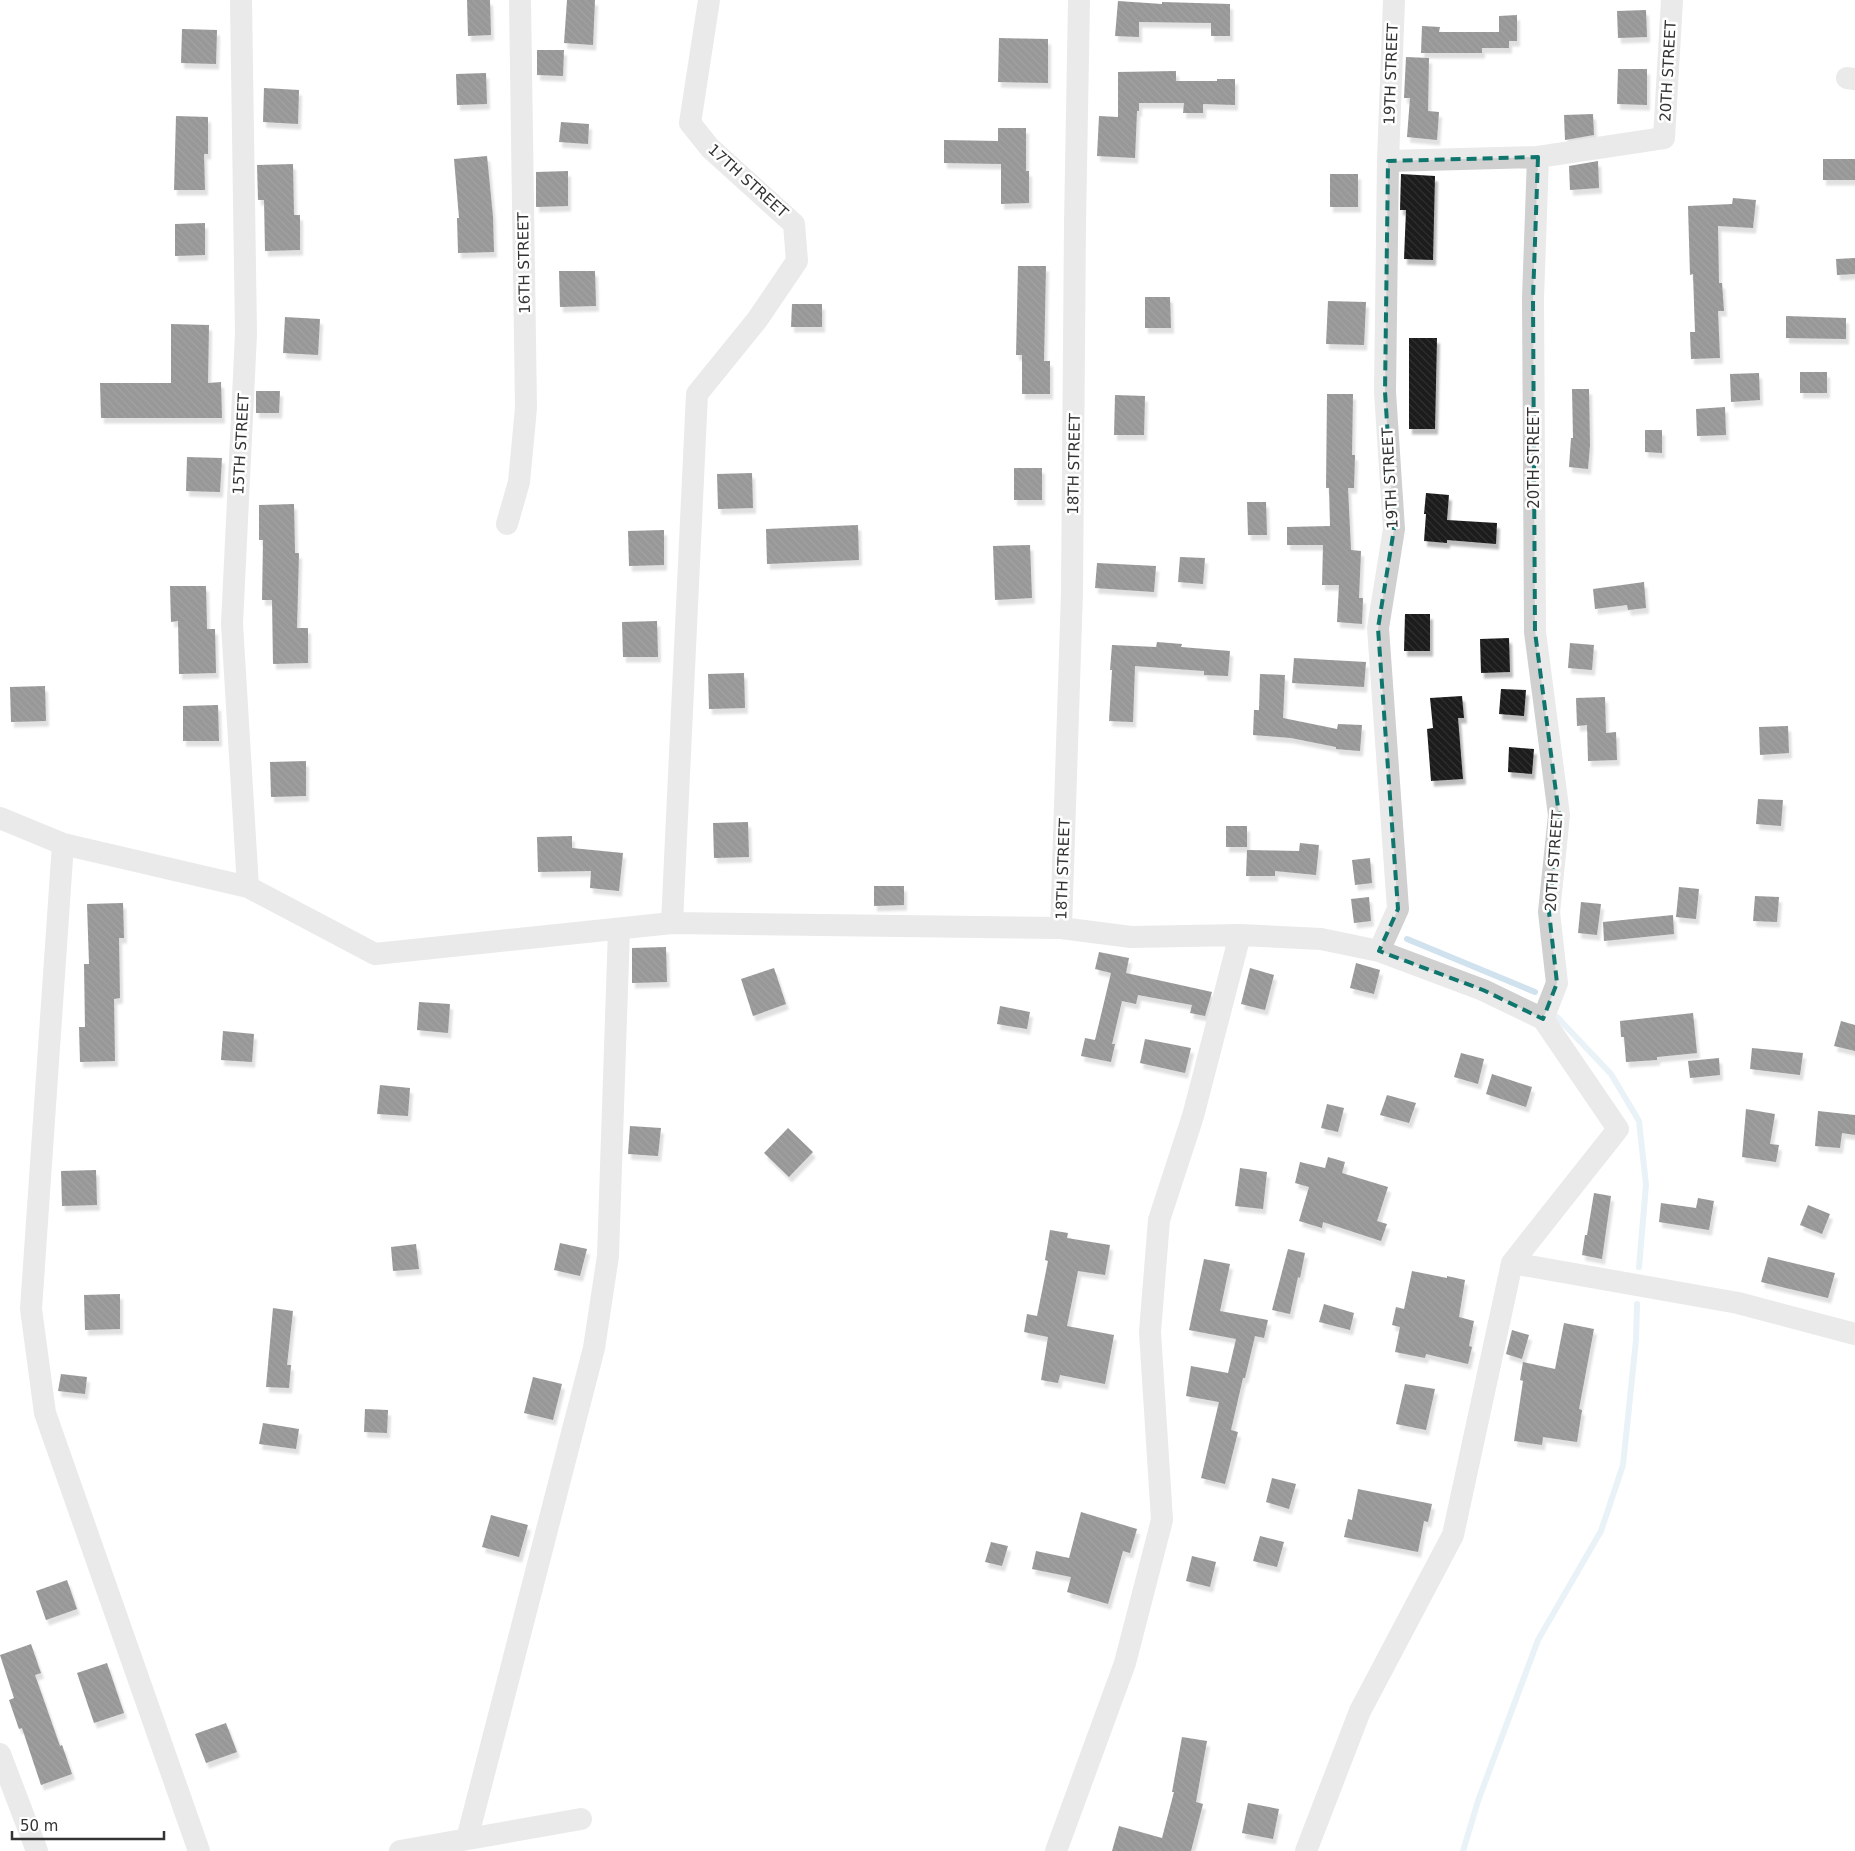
<svg xmlns="http://www.w3.org/2000/svg" width="1855" height="1851" font-family="'DejaVu Sans',sans-serif">
  <defs>
    <pattern id="building-back-hatch" width="6" height="6" patternUnits="userSpaceOnUse" patternTransform="scale(1.25)"><rect width="6" height="6" fill="#1a1a1a"/><path d="M-1 5l2 2M0 0l6 6M5-1l2 2" fill="none" stroke="#333"/></pattern>
    <filter id="shadow"><feDropShadow dx="3" dy="5.5" stdDeviation="1" flood-color="#0004"/></filter>
  </defs>
  <rect width="100%" height="100%" fill="#fff"/>
  <g fill="none" stroke-linecap="round" stroke-linejoin="round">
    <!-- stream -->
    <path stroke="#cfe2ee" stroke-width="6" d="M1407,939L1535,992
      M1557,1017L1611,1074L1639,1121L1646,1185L1639,1267
      M1463,1851L1478,1801L1538,1640L1601,1531L1623,1465L1636,1340L1637,1304"/>
  </g>
  <!-- building -->
  <path fill="url(#building-back-hatch)" filter="url(#shadow)" d="M467,0H490L491,35L468,36Z
    M567,0H595L593,45L564,43Z
    M1118,1L1162,4V2L1230,4V36H1211V23L1139,22V37L1115,36Z
    M1646,10L1647,37L1618,38L1617,11Z
    M1517,15V41H1509V48H1482V53H1421L1422,26L1440,27L1439,32H1499V16Z
    M182,29L217,30L216,64L181,63Z
    M999,38L1048,39V83L998,82Z
    M537,50H564L563,76L537,75Z
    M1406,57L1429,58L1428,111L1439,112L1437,140L1407,137L1410,98H1404Z
    M1618,69H1647V105L1617,104Z
    M1176,71V81H1217V79H1235V105L1203,104V113H1183L1184,103H1139V111H1137L1135,158L1097,156L1099,116L1118,117V72Z
    M486,73L487,104L457,105L456,74Z
    M264,88L299,90L298,124L263,122Z
    M1593,114L1594,135L1565,140L1564,115Z
    M176,116L208,117V154H204L205,190H174Z
    M561,122L589,124L588,144L559,142Z
    M998,128H1026V171H1029V203L1001,204V164L944,163V140L998,141Z
    M487,156L493,217L494,252L458,253L457,218H459L454,159Z
    M1823,159H1855V180H1823Z
    M1598,161L1599,188L1570,190L1569,166Z
    M293,164L294,215H300V250L265,251L264,200H258L257,165Z
    M568,171V206L536,207V172Z
    M1330,174H1358V207H1330Z
    M1401,174L1435,176L1433,260L1404,259L1406,210H1400Z
    M1733,198L1756,200L1753,228L1718,226L1719,283H1722L1724,311H1718L1720,358L1691,359L1690,332H1695L1693,274L1690,275L1688,206L1732,204Z
    M205,223V255L175,256V224Z
    M1855,258V274L1837,275L1836,259Z
    M1018,266H1046L1044,361H1050V394H1022V355H1016Z
    M559,271H595L596,306L560,307Z
    M1145,297H1170L1171,328H1145Z
    M1328,301L1366,302L1364,345L1326,344Z
    M792,304H822V327H791Z
    M1786,316L1846,318V339L1786,338Z
    M285,317L320,319L318,355L283,353Z
    M171,324L209,325L208,383L221,382L222,418H101L100,383H171Z
    M1409,338H1437L1435,429H1409Z
    M1800,372H1827V393H1800Z
    M1759,373L1760,400L1731,402L1730,374Z
    M1572,389H1589L1590,445L1588,469L1569,467L1571,438H1573Z
    M256,391H280L279,413H256Z
    M1327,394H1353L1352,455H1355L1354,488H1348L1351,550L1361,551L1359,598H1363L1362,624L1337,622L1339,585H1322L1323,545H1287V527L1330,526L1329,488H1326Z
    M1115,395L1145,396L1144,435H1114Z
    M1725,407L1726,435L1697,436L1696,409Z
    M1645,430H1662V453L1645,452Z
    M187,457L222,458L220,492L186,491Z
    M1014,468H1042V500H1014Z
    M752,473L753,508L718,509L717,474Z
    M1426,493L1449,495L1447,520L1497,523L1496,544L1447,540V543L1424,541L1426,514H1424Z
    M1247,502H1266L1267,535H1248Z
    M294,504L295,553H299L297,628H308V663L273,664L272,600H262L263,540H259V505Z
    M858,525L859,560L767,564L766,529Z
    M664,530V565L629,566L628,531Z
    M1030,545L1032,598L995,600L993,546Z
    M1180,557L1205,558L1203,584L1178,582Z
    M1097,563L1156,566L1154,592L1095,588Z
    M1644,582L1646,608L1628,610L1627,605L1595,609L1593,589Z
    M170,586H206L207,629H215L216,673L179,674L178,621L171,622Z
    M1405,614H1430V651H1404Z
    M657,621L658,657H623L622,622Z
    M1509,638L1510,672L1481,673L1480,639Z
    M1157,642L1182,644L1181,647L1230,651L1228,676L1204,675V671L1135,666L1133,722L1109,721L1112,670H1110L1112,645L1156,647Z
    M1570,643L1594,645L1592,670L1568,668Z
    M1294,658L1366,662L1364,687L1292,683Z
    M744,673L745,708L709,709L708,674Z
    M1260,674L1285,675L1283,718L1337,729L1338,724L1362,725L1360,751L1336,749V747L1291,738L1253,735L1254,710H1259Z
    M45,686L46,721L11,722L10,687Z
    M1501,689L1526,690L1524,716L1499,714Z
    M1462,696L1464,718H1458L1463,779L1431,781L1427,729L1433,728L1430,698Z
    M1605,697L1606,733L1616,732L1617,760L1588,761L1587,725L1577,726L1576,698Z
    M218,705L219,741H183V706Z
    M1788,726L1789,753L1760,755L1759,727Z
    M1509,747L1534,749L1532,774L1508,772Z
    M306,761V796L271,797L270,762Z
    M1758,799L1783,800L1781,826L1756,824Z
    M748,822L749,857L714,858L713,823Z
    M1226,826H1247V847H1226Z
    M572,836V848L623,853L619,891L590,888L591,871L538,872L537,837Z
    M1300,843L1319,845L1316,875L1275,871V876H1246L1247,850L1299,851Z
    M1370,858L1372,883L1355,885L1352,860Z
    M874,886H904V905L874,906Z
    M1679,887L1699,889L1696,919L1676,917Z
    M1755,896L1779,897L1777,922L1753,921Z
    M1369,897L1371,921L1354,923L1351,899Z
    M1581,902L1601,904L1597,935L1578,933Z
    M123,903L124,938H119L120,998L114,999L115,1061L80,1062L79,1027H85L84,964H89L87,904Z
    M1673,915L1674,934L1604,941L1603,922Z
    M666,947L667,982L632,983V948Z
    M1099,952L1129,958L1126,973L1212,992L1205,1016L1190,1013L1192,1005L1138,995L1136,1004L1122,1001L1112,1044H1115L1111,1062L1081,1056L1085,1038L1095,1040L1111,973L1095,969Z
    M1356,963L1380,970L1374,994L1350,988Z
    M774,968L786,1004L753,1016L741,979Z
    M1250,968L1274,975L1265,1010L1241,1004Z
    M419,1002L450,1004L448,1033L417,1030Z
    M1000,1006L1030,1012L1027,1029L997,1024Z
    M1693,1013L1697,1053L1657,1057V1060L1626,1062L1624,1037H1621L1620,1021Z
    M1841,1021L1855,1025V1051L1834,1046Z
    M223,1031L254,1034L252,1062L221,1060Z
    M1145,1039L1191,1048L1185,1073L1140,1063Z
    M1752,1048L1803,1053L1800,1075L1750,1069Z
    M1461,1053L1484,1059L1478,1084L1454,1077Z
    M1719,1058L1720,1075L1690,1078L1688,1061Z
    M1492,1074L1532,1087L1526,1107L1486,1094Z
    M380,1085L410,1088L408,1116L377,1114Z
    M1387,1095L1416,1103L1409,1123L1380,1115Z
    M1327,1104L1344,1108L1338,1132L1321,1128Z
    M1746,1109L1775,1114L1770,1144L1779,1145L1776,1162L1742,1157Z
    M1818,1111L1855,1115V1135L1842,1133L1840,1148L1815,1146Z
    M630,1126L661,1128L658,1156L628,1154Z
    M788,1128L813,1152L789,1177L764,1153Z
    M1328,1157L1345,1162L1342,1173L1388,1187L1377,1221L1387,1224L1381,1241L1323,1222L1322,1228L1299,1221L1309,1187L1295,1183L1300,1162L1325,1168Z
    M1240,1168L1267,1172L1263,1209L1235,1206Z
    M96,1170L97,1205L62,1206L61,1171Z
    M1594,1193L1611,1196L1602,1259L1582,1255L1585,1235H1587Z
    M1698,1198L1714,1201L1709,1230L1659,1222L1661,1203L1696,1208Z
    M1808,1205L1830,1214L1822,1234L1800,1225Z
    M1050,1230L1068,1233L1067,1238L1110,1245L1105,1275L1078,1271L1067,1326L1114,1335L1105,1384L1060,1375L1058,1383L1041,1380L1048,1337L1024,1332L1027,1314L1037,1316L1048,1261L1045,1260Z
    M560,1243L587,1249L580,1276L554,1270Z
    M416,1244L419,1269L393,1271L391,1247Z
    M1288,1249L1305,1253L1300,1278L1298,1277L1290,1314L1272,1310Z
    M1768,1257L1835,1273L1828,1298L1761,1282Z
    M1204,1259L1230,1264L1220,1311L1268,1320L1264,1338L1255,1336L1245,1378H1243L1231,1430L1238,1432L1225,1484L1201,1478L1219,1402L1186,1396L1191,1366L1228,1373L1236,1339L1189,1330Z
    M1412,1271L1447,1278V1276L1465,1280L1459,1317L1474,1321L1469,1346L1472,1347L1468,1364L1426,1354L1425,1358L1395,1352L1400,1327L1392,1325L1396,1307L1404,1309Z
    M120,1294V1329L85,1330L84,1295Z
    M1324,1304L1354,1313L1350,1330L1319,1322Z
    M273,1308L293,1311L287,1365H291L289,1388L266,1387Z
    M1564,1323L1594,1329L1579,1409L1582,1410L1577,1442L1543,1437L1542,1445L1514,1441L1523,1381L1520,1380L1523,1362L1555,1369Z
    M1512,1330L1529,1335L1522,1359L1506,1354Z
    M61,1374L87,1377L85,1394L58,1391Z
    M533,1377L562,1384L553,1420L524,1413Z
    M1405,1384L1435,1389L1426,1430L1396,1424Z
    M365,1409L388,1410L387,1433L364,1432Z
    M263,1423L299,1429L296,1449L259,1444Z
    M1272,1478L1296,1484L1289,1509L1266,1502Z
    M1358,1489L1432,1504L1428,1522L1424,1521L1418,1552L1344,1537L1348,1519L1352,1520Z
    M1081,1512L1137,1529L1130,1553L1123,1551L1108,1604L1067,1592L1071,1577L1032,1569L1036,1551L1069,1558Z
    M491,1515L528,1525L519,1557L482,1547Z
    M1260,1536L1284,1542L1277,1567L1253,1561Z
    M991,1542L1008,1546L1002,1566L985,1562Z
    M1192,1556L1216,1562L1210,1587L1186,1581Z
    M67,1580L77,1609L46,1620L36,1591Z
    M31,1644L41,1673L35,1675L60,1746L62,1745L72,1774L41,1785L22,1728L19,1729L9,1700L14,1698L0,1655Z
    M107,1663L124,1713L94,1723L77,1673Z
    M226,1723L237,1752L206,1763L195,1734Z
    M1182,1737L1207,1741L1196,1802L1203,1804L1191,1851H1112L1119,1826L1162,1838L1174,1792H1172Z
    M1248,1803L1279,1809L1273,1839L1242,1833Z"/>
  <g fill="none" stroke-linecap="round" stroke-linejoin="round">
    <!-- minor -->
    <path stroke="#d0d0d0" stroke-width="22" d="M241,0L246,334L232,624L248,887
      M1847,78L1855,79
      M1388,161L1538,157
      M507,524L519,482L526,408L520,0
      M0,818L63,844L248,887L375,954L672,923L1061,928L1131,937L1240,935L1321,939L1379,951L1483,990L1543,1019L1618,1129L1512,1263L1453,1535L1360,1711L1306,1851
      M63,844L31,1309L45,1413L199,1851
      M672,923L697,394L757,320L797,261L794,224L710,148L690,123L709,0
      M1061,928L1072,592L1075,224L1079,0
      M1379,951L1398,909L1378,628L1394,529L1385,392L1388,161L1394,0
      M1543,1019L1557,983L1549,912L1559,815L1535,632L1533,298L1538,157L1664,138L1672,0
      M1512,1263L1738,1303L1855,1334
      M0,1754L37,1851
      M467,1839L594,1348L608,1256L619,929
      M400,1851L581,1819
      M1056,1851L1125,1663L1162,1520L1150,1332L1159,1220L1193,1116L1240,935"/>
  </g>
  <!-- marked area -->
  <path d="M0 0H1855V1851H0ZM1538,157L1533,298L1535,632L1559,815L1549,912L1557,983L1543,1019L1483,990L1379,951L1398,909L1378,628L1394,529L1385,392L1388,161Z" fill="#fff" fill-opacity=".55" fill-rule="evenodd"/>
  <path fill="none" stroke="#0f766e" stroke-width="4" stroke-dasharray="10 6" stroke-linejoin="round" d="M1538,157L1533,298L1535,632L1559,815L1549,912L1557,983L1543,1019L1483,990L1379,951L1398,909L1378,628L1394,529L1385,392L1388,161Z"/>
  <g text-anchor="middle" dominant-baseline="central" stroke-width="5" stroke-linejoin="round" paint-order="stroke">
    <!-- street labels -->
    <g font-size="15" fill="#333" stroke="#fff">
      <text transform="translate(1668 71) rotate(-87)">20TH STREET</text>
      <text transform="translate(1391 74) rotate(-88)">19TH STREET</text>
      <text transform="translate(748 181) rotate(42)">17TH STREET</text>
      <text transform="translate(524 263) rotate(-91)">16TH STREET</text>
      <text transform="translate(241 444) rotate(-87)">15TH STREET</text>
      <text transform="translate(1534 458) rotate(-90)">20TH STREET</text>
      <text transform="translate(1074 464) rotate(-89)">18TH STREET</text>
      <text transform="translate(1390 478) rotate(-93)">19TH STREET</text>
      <text transform="translate(1554 861) rotate(-86)">20TH STREET</text>
      <text transform="translate(1063 869) rotate(-88)">18TH STREET</text>
    </g>
  </g>
  <!-- scale -->
  <path d="M12 1831v8h152v-8" fill="none" stroke="#333333" stroke-width="2.5"/>
  <text x="20" y="1831" font-size="15" fill="#333333" stroke="#ffffff" stroke-width="4" paint-order="stroke">50 m</text>
</svg>
